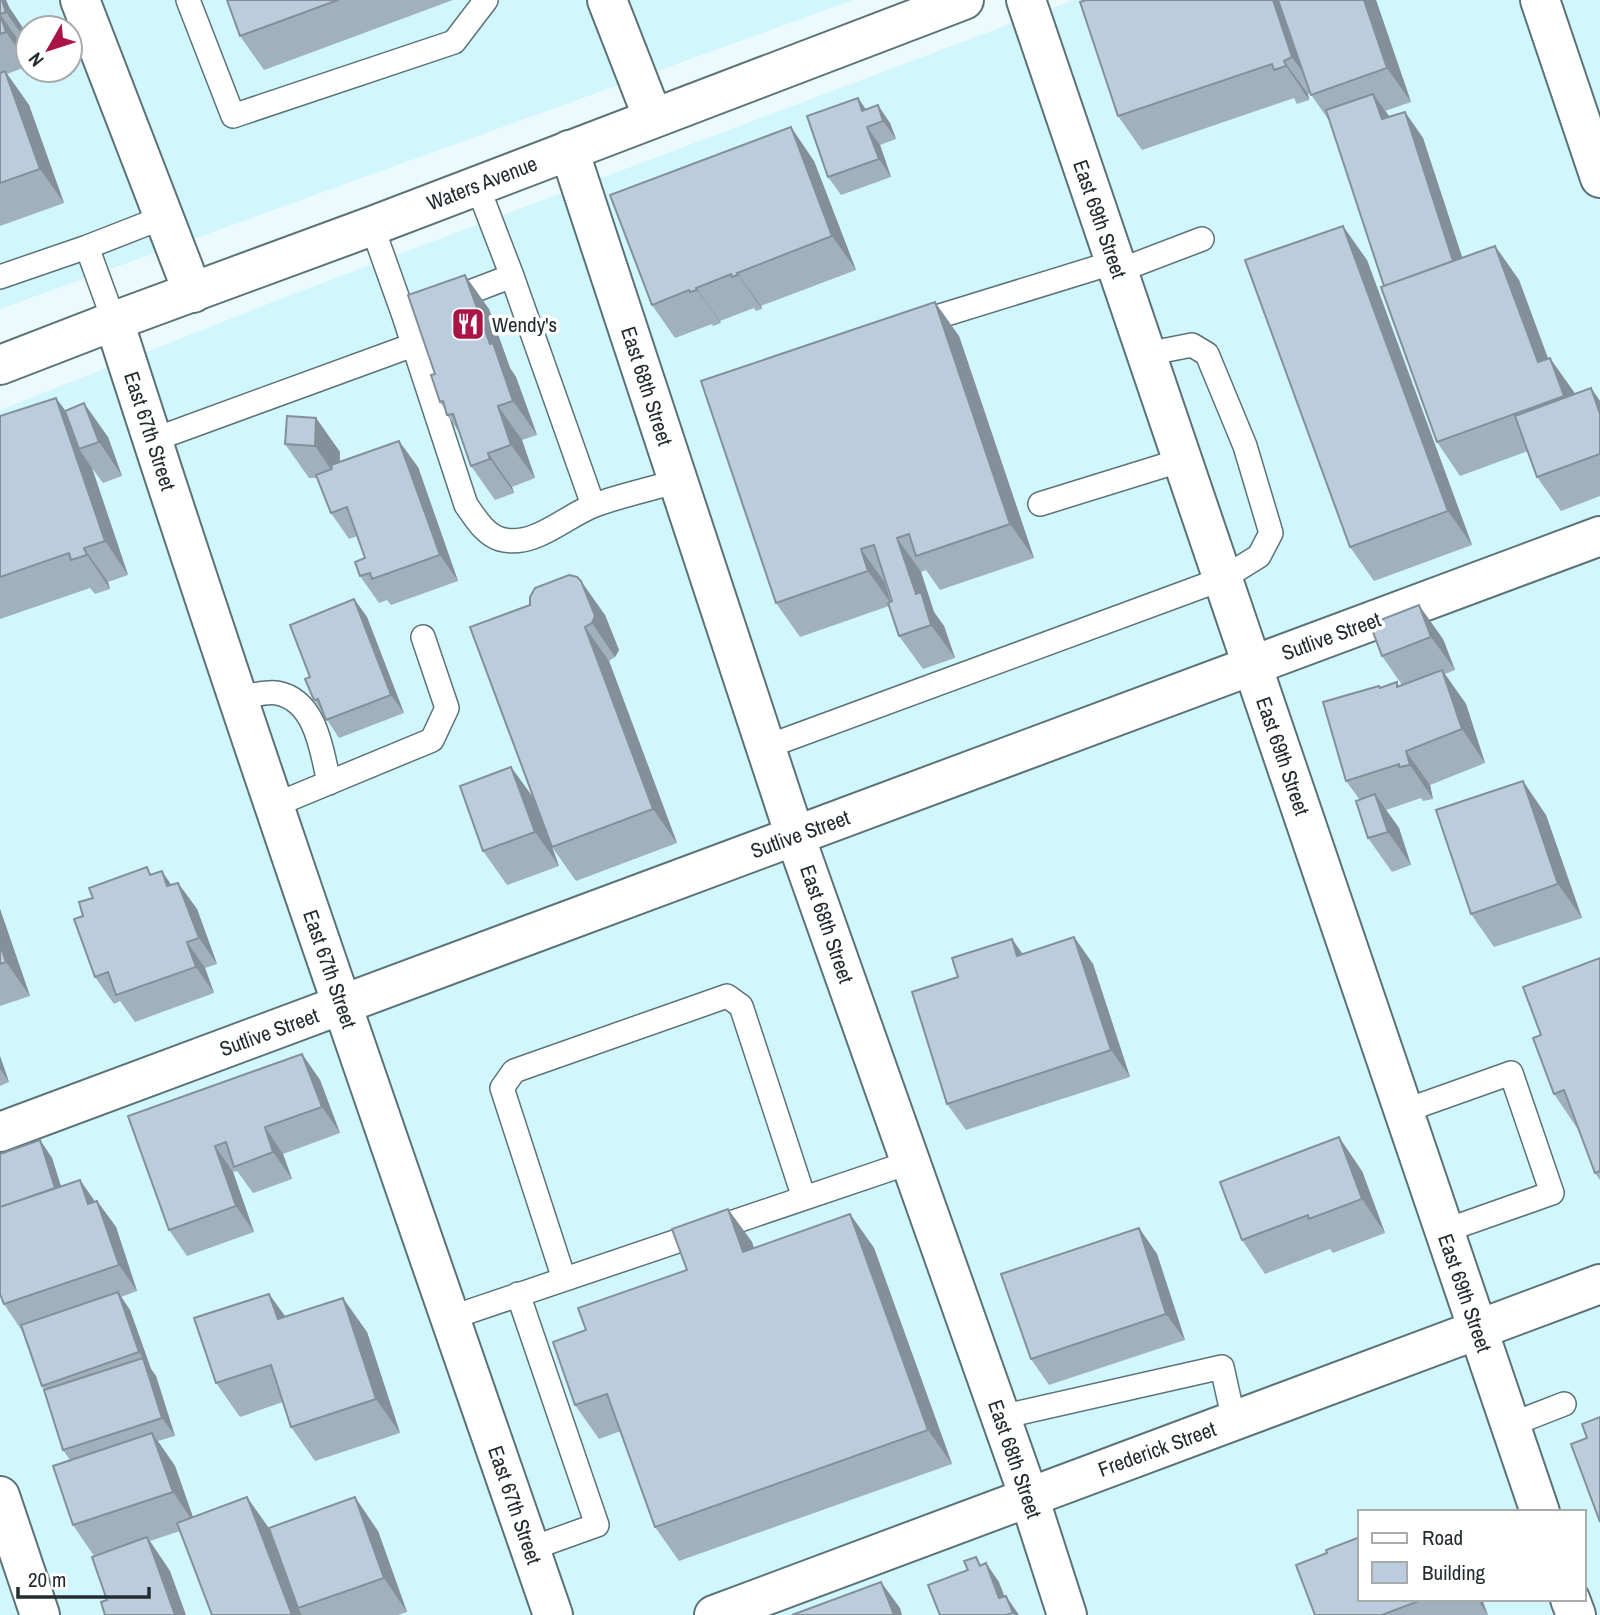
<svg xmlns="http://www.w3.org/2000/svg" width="1600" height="1615" font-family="'Archivo Narrow',sans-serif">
  <rect width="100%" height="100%" fill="#eafafd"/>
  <!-- built -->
  <path fill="#d2f6fd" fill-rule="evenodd" d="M0,0H853L0,309ZM28,28H70V70H28Z
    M1074,0H1600V1615H0V410L296,293ZM1360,1512H1584V1599H1360Z"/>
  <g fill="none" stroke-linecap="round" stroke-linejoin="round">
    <defs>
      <path id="lane" d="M188,0L233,116L454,42L486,0
        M477,185L512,276L593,505
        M372,226L404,316L466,505C475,517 484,534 500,539C534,549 565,516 595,505C622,495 651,489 678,481
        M87,247L164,217
        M1118,271L1202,239
        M0,277L87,247L114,321
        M449,300L512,276
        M914,324L1115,262
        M153,440L413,345
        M1040,504L1182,460
        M239,698C250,696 266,691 277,693C316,700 322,751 329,783
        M766,747L1222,579L1259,556L1271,533L1245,446L1207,354L1192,345L1146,354
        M275,805L432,740L447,708L423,637
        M1404,1111L1511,1073L1552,1193L1444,1231
        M564,1279L502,1088L514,1071L727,996L741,1006L804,1198
        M518,1294L597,1525L530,1549
        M450,1318L911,1162
        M1001,1417L1222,1367L1234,1421
        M1510,1425L1564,1404"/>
      <path id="street" d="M80,0L193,293
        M607,0L653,118
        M1026,0L1540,1512
        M1540,0L1600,178
        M569,150L795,836L1029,1497L1067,1615
        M114,321C253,755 404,1184 553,1615
        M0,1132L1600,536
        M0,1496L40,1615
        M1570,1599L1576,1615
        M714,1615L1600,1284"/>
      <path id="secondary" d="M0,365L114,321L372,226L964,0"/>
    </defs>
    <!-- lane casing -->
    <use href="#lane" stroke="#5b7377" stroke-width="26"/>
    <!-- street casing -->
    <use href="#street" stroke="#5b7377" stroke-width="42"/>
    <!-- secondary casing -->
    <use href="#secondary" stroke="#5b7377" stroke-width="42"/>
    <!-- lane -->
    <use href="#lane" stroke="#fff" stroke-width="23"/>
    <!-- street -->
    <use href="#street" stroke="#fff" stroke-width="38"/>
    <!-- secondary -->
    <use href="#secondary" stroke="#fff" stroke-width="38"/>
  </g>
  <!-- wall -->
  <path fill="#a1b0bd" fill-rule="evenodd" d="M0,0H6L9,7L23,28L28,42V46L24,48L28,61V66L7,74L29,105L64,203L0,226Z
    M227,0H453L264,70L240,36Z
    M1086,0H1376L1411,102L1385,111L1389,117L1405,112L1423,138L1462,258L1495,246L1519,280L1548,359L1575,394L1591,388L1600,401V496L1561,511L1537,477L1528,451L1460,476L1437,442L1330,122L1310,93L1308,94L1309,100L1297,104L1294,98L1142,150L1118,116Z
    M858,98L866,109L890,123L896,139L880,145L891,177L841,195L828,177Z
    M814,161L856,270L761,306L762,309L756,311L754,308L720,321L721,323L713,326L712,324L675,338L652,305Z
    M1367,260L1472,545L1374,581L1350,547Z
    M489,309L510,368L516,377L537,435L522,440L535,478L512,487L514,493L495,500L471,466L459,432L447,415L446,410L440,402L435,374Z
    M959,336L1034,558L940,590L926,570L921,572L934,612L944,626L955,658L923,669L899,636L889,606L800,637L776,603ZM885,583H886L892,601L891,602Z
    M56,398L65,410L108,437L122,476L103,483L92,468L128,575L108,582L110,589L95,594L90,588L0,619V416Z
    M316,418L340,452V462L418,467L458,581L391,605L387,600L379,603L360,576L365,558L357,536L349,539L331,513L318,478H309L285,444Z
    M354,599L367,617L404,713L339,738L314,700L310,677Z
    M530,605L605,615L619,650L615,657L609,661L677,843L576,881L552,847L559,866L507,885L483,851L511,767L534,799Z
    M1370,624L1443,639L1455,670L1445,674L1466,704L1485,763L1430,785L1433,799L1423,801L1421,798L1386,810L1399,828L1411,865L1392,872L1368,838L1360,800L1346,781L1381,688L1402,685L1382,656Z
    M1546,815L1582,918L1494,947L1471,914Z
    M152,874L171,885L178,883L197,909L217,964L205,968L214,993L135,1022L120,1001L114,1004L95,977L83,916Z
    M0,909L30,996L0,1006Z
    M1074,937L1093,964L1130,1077L966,1130L947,1104L958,977L1012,939L1023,954Z
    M1600,958V1180L1595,1173L1578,1127L1577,1128L1554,1094L1541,1035Z
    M302,1054L320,1080L340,1133L283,1154L292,1179L253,1193L237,1171L233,1172L254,1232L187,1256L169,1230L128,1116Z
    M0,1056L9,1082L0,1086Z
    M40,1140L52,1158L61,1186L80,1180L95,1202L97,1201L116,1227L137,1291L121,1297L130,1310L151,1369L156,1376L175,1436L158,1441L175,1466L193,1517L270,1529L378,1531L407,1612L398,1615H212L180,1531L150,1541L170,1571L107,1600L94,1556L73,1525L70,1460L63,1450L44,1390L42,1386L22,1331L4,1304Z
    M1362,1171L1385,1233L1333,1253L1330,1249L1265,1274L1242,1240Z
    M728,1209L752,1242L754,1249L850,1214L874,1248L952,1464L679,1561L655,1527L621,1431L599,1439L575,1405L586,1330L687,1270Z
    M1139,1228L1157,1254L1185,1340L1049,1385L1031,1359Z
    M269,1294L285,1317L367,1332L400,1433L315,1461L291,1427L283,1402L240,1417L216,1383Z
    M1360,1599H1482L1488,1615H1315Z"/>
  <!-- shaded-wall -->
  <path fill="#83909a" d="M0,0H6L9,7L23,28L28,44L6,12Z
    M1273,0H1285L1316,91L1292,57Z
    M1364,0H1376L1411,102L1387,68Z
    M0,14L24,48L28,64L6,32Z
    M1284,61L1308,94L1309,100L1286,66Z
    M5,71L29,105L64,203L40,169Z
    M1373,94L1392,120L1382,119Z
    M858,98L870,116L862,111Z
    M878,105L890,123L896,139L883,121Z
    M1405,112L1423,138L1473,290L1454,264Z
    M791,127L814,161L856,270L832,236Z
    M867,127L880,145L891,177L879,159Z
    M1343,226L1367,260L1472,545L1448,511Z
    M1495,246L1519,280L1562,396L1538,362Z
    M737,273L761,306L762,309L738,275Z
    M465,275L489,309L510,368L516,377L537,435L513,401L490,344Z
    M696,288L720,321L721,323L697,290Z
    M935,302L959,336L1034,558L1010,524Z
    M1550,358L1574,392L1588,430L1564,396Z
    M1591,388L1600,401V414Z
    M56,398L80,431L79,449L92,468L128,575L105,541Z
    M84,403L108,437L122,476L99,442Z
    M498,406L522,440L535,478L511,445Z
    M316,418L340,452L338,480L315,446Z
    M399,441L418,467L458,581L440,555Z
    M488,453L512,487L514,493L490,459Z
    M897,538L921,572L934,612L944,626L955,658L931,625L916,594Z
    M84,548L108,582L110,589L87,555Z
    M861,549L885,583L892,605L868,571Z
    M581,581L605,615L619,650L615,657L592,623Z
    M354,599L367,617L404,713L391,695Z
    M1419,605L1443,639L1455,670L1431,637Z
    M585,627L609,661L677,843L653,809Z
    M1442,670L1466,704L1485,763L1462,729Z
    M1406,751L1430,785L1433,799L1410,765Z
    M511,767L535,800L559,866L535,832Z
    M1523,781L1546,815L1582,918L1558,884Z
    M1375,794L1399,828L1411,865L1388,832Z
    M162,871L180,898L167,886Z
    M178,883L197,909L217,964L199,938Z
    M0,909L30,996L6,962L0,944Z
    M1074,937L1093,964L1130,1077L1111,1050Z
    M1012,939L1030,965L1017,956Z
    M187,942L205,968L214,993L196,967Z
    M302,1054L320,1080L340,1133L322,1107Z
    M0,1056L9,1082L0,1069Z
    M265,1127L283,1154L292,1179L273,1152Z
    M1339,1137L1362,1171L1385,1233L1362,1199Z
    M40,1140L52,1158L68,1209L56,1191Z
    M215,1146L233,1172L254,1232L236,1206Z
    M80,1180L98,1206L88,1204Z
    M97,1201L116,1227L137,1291L119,1265Z
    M728,1209L752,1242L767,1286L743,1252Z
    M850,1214L874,1248L952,1464L928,1430Z
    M1139,1228L1157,1254L1185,1340L1166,1314Z
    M118,1292L130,1310L151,1369L156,1376L175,1436L162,1418L144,1359L139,1352Z
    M269,1294L293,1327L278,1319Z
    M343,1298L367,1332L400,1433L376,1399Z
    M152,1433L175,1466L196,1526L173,1492Z
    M247,1497L271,1531L298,1608L302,1615H292Z
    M355,1497L378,1531L407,1612L384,1578Z
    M147,1537L170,1571L186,1615H175Z
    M986,1563L999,1582L1011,1613L999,1598Z
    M881,1582L900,1608L902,1615H894Z
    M1006,1596L1019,1615H1014L1013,1613Z
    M1477,1599H1482L1488,1615Z"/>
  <!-- building -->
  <path fill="#bbcddc" stroke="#83909a" stroke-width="2" d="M0,0H2L6,12L0,14L6,32L0,34Z
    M227,0H338L240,36Z
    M1086,0H1273L1292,57L1284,61L1286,66L1274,70L1272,64L1118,116L1080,2Z
    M1278,0H1364L1387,68L1311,95Z
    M5,71L40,169L0,183V73Z
    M1373,94L1382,119L1405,112L1453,261L1384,286L1326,110Z
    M858,98L862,111L878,105L883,121L867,127L879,159L828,177L807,116Z
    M791,127L832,236L737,273L738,275L732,277L731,274L696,288L697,290L690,292L689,290L652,305L610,195Z
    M1343,226L1448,511L1350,547L1245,260Z
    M1495,246L1538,362L1550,358L1564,396L1437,442L1381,287Z
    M465,275L490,344L493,343L513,401L498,406L511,445L488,453L490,459L471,466L453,414L447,415L443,401L440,402L431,375L435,374L408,295Z
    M935,302L1010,524L916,556L909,534L897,538L916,594L921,592L931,625L899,636L888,603L892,601L874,545L861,549L868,571L776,603L701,381Z
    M1591,388L1600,414V454L1537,477L1515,416Z
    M56,398L105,541L84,548L87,555L71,560L69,553L0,577V416Z
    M84,403L99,442L79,449L65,411Z
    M287,416L316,418L315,446L285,444Z
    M399,441L440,555L372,579L370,573L360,576L355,562L365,558L347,507L331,513L316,475L332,469L331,465Z
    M569,575L577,577L581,581L595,616L592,623L585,627L653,809L552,847L470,627L530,605V597L535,588Z
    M354,599L391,695L326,720L318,699L314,700L305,679L310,677L290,625Z
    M1419,605L1431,637L1382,656L1370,624Z
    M1442,670L1462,729L1406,751L1410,765L1399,767V764L1346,781L1323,702L1379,686L1380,688L1397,682V687Z
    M511,767L535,832L483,851L460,786Z
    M1523,781L1558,884L1471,914L1436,810Z
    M1375,794L1388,832L1368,838L1356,801Z
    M147,867L150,875L162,871L167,886L178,883L199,938L187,942L196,967L116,995L108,972L95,977L74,919L83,916L79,902L93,898L89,888Z
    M1074,937L1111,1050L947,1104L912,992L958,977L952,958L1012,939L1017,956Z
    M0,944L6,962L0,964Z
    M1600,958V1171L1595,1173L1564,1090L1554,1094L1533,1038L1541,1035L1523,987Z
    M302,1054L322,1107L265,1127L273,1152L234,1167L226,1142L215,1146L236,1206L169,1230L128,1116Z
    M1339,1137L1362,1199L1309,1219L1308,1215L1242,1240L1220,1182Z
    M40,1140L55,1188L0,1207V1154Z
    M80,1180L88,1204L97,1201L119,1265L4,1304L0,1294V1207Z
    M728,1209L743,1252L850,1214L928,1430L655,1527L607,1394L575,1405L553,1342L586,1330L578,1308L687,1270L672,1229Z
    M1139,1228L1166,1314L1031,1359L1001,1274Z
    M118,1292L139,1352L42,1386L21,1325Z
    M269,1294L278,1319L343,1298L376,1399L291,1427L271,1365L216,1383L194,1318Z
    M143,1358L162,1418L63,1450L44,1390Z
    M1600,1417V1522L1571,1444L1587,1438L1582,1424Z
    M152,1433L173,1492L73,1525L53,1466Z
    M247,1497L292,1615H212L177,1523Z
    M355,1497L384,1578L298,1608L269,1528Z
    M147,1537L175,1615H105L101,1602L107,1600L92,1557Z
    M1360,1537V1599H1424L1382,1615H1315L1296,1565L1327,1553L1326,1550Z
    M976,1557L980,1566L986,1563L999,1598L1006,1596L1013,1613L1006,1615H940L928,1585L968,1570L964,1561Z
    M881,1582L894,1615H792Z"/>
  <!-- icons -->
  <defs>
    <symbol id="restaurant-square" viewBox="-11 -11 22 22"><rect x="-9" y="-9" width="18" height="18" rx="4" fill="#aa1546" stroke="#fff"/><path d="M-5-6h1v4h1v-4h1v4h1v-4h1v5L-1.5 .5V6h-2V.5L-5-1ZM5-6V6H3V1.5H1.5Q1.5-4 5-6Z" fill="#fff"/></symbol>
  </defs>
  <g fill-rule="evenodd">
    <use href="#restaurant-square" x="449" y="305" width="38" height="38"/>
  </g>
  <g text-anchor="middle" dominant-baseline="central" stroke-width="7" stroke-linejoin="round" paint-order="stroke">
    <!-- street labels -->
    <g font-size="21" fill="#232d2f" stroke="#fff">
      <text transform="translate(482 183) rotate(-21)">Waters Avenue</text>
      <text transform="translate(1100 219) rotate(71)">East 69th Street</text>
      <text transform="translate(647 386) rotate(72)">East 68th Street</text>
      <text transform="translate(150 431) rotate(72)">East 67th Street</text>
      <text transform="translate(1331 636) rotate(-20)">Sutlive Street</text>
      <text transform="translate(1283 756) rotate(71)">East 69th Street</text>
      <text transform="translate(800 834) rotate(-20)">Sutlive Street</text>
      <text transform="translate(827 924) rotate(71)">East 68th Street</text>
      <text transform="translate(330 969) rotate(71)">East 67th Street</text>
      <text transform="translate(269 1032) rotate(-20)">Sutlive Street</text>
      <text transform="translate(1465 1293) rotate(71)">East 69th Street</text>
      <text transform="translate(1157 1449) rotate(-20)">Frederick Street</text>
      <text transform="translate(1015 1459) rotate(71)">East 68th Street</text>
      <text transform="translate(515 1505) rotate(71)">East 67th Street</text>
    </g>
    <!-- poi labels -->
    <g font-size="21" fill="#232d2f" stroke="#fff" text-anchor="start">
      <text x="492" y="324">Wendy's</text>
    </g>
  </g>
  <!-- legend -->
  <rect x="1358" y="1510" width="228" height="91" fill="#ffffff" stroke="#a7abac" stroke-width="2"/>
  <rect x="1372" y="1533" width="35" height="10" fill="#ffffff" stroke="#a7abac" stroke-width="2"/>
  <text x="1422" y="1545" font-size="21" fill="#232d2f">Road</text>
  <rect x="1372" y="1562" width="35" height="21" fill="#bbcddc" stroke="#a7abac" stroke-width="2"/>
  <text x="1422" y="1580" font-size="21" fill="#232d2f">Building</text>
  <!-- north arrow -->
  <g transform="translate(49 49) rotate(231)"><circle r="33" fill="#ffffff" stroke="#a7abac" stroke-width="2"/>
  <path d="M0-5L12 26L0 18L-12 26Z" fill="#aa1546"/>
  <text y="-10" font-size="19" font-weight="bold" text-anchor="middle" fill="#232d2f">N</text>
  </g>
  <!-- scale -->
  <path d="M18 1587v10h131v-10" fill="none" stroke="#232d2f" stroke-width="3.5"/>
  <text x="28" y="1587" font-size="21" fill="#232d2f" stroke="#ffffff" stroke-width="5" paint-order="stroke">20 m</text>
</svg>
